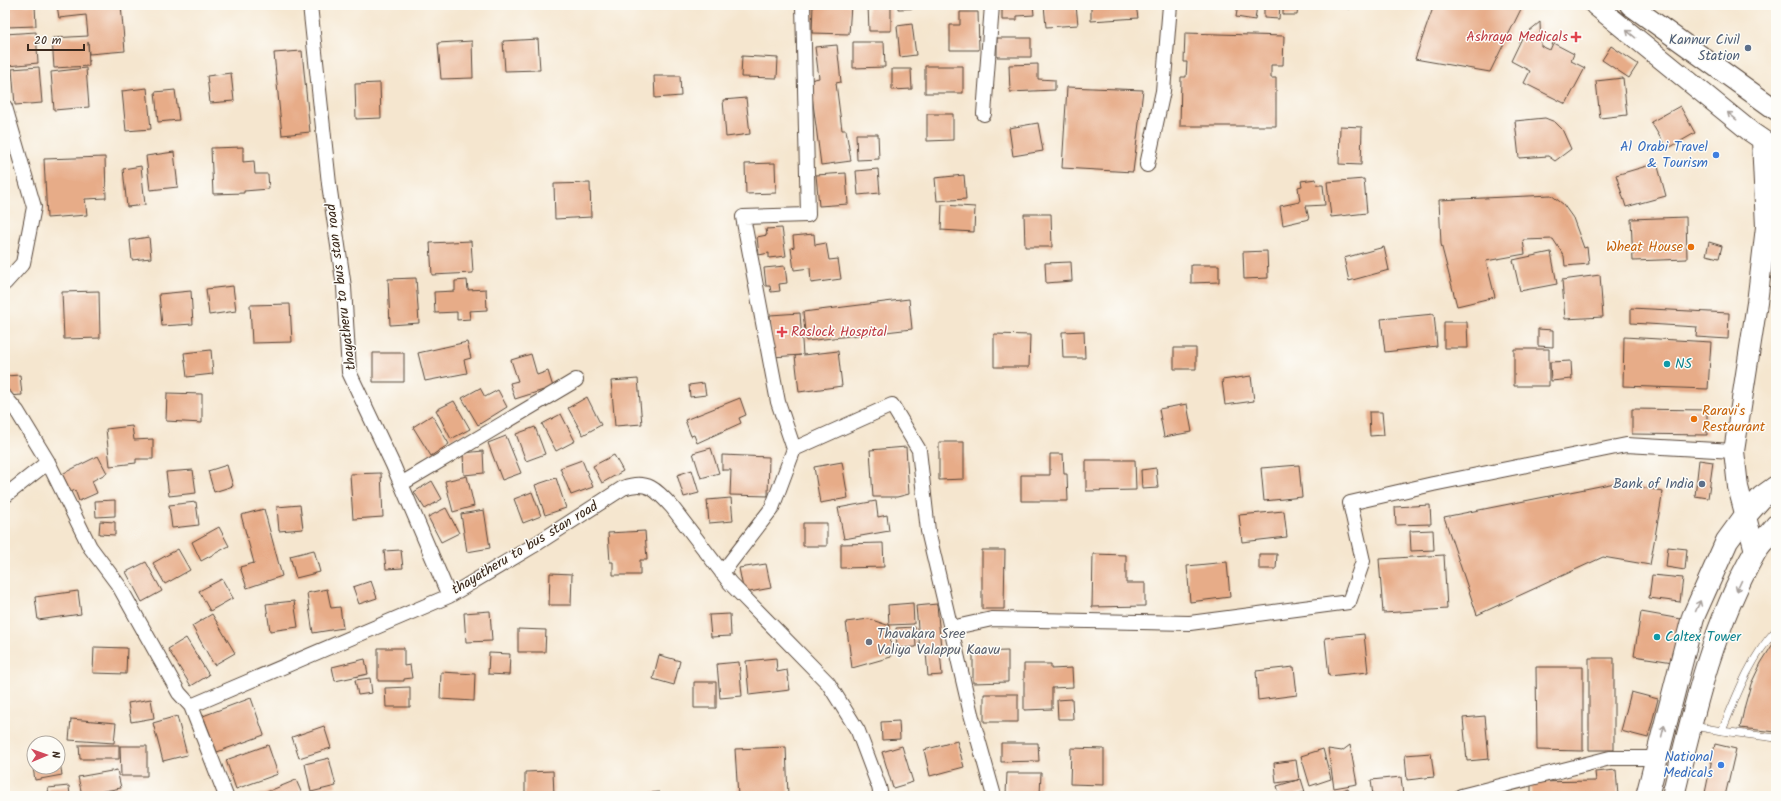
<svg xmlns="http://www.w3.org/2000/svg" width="1781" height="801" font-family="Kalam,sans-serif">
  <rect width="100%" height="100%" fill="#fdfcf7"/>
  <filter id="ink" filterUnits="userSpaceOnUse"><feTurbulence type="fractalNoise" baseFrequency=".025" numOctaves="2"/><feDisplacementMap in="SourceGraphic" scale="8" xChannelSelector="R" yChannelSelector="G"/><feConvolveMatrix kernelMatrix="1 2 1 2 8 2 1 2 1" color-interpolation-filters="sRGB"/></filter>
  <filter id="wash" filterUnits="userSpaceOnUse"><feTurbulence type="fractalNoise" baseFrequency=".012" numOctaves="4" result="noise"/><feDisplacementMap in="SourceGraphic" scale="16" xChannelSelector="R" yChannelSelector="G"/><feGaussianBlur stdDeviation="0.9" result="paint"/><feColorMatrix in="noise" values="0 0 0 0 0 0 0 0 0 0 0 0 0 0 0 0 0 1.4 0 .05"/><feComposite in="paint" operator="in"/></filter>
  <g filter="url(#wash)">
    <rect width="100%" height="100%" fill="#f5e6cf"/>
    <g id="blocks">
      <!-- building -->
      <path fill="#e7ac88" d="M7,5H35L36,26L7,27Z
        M57,5H121L125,51L89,54L88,42L89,66L54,68L52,38L88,36L86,15L59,18Z
        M813,5H851L849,34L812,33Z
        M868,5H891V31H869Z
        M898,5H930V8L898,9Z
        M1002,5H1033L1034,15L1017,16V20H1002Z
        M1044,5H1076L1078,25L1046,27Z
        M1091,5H1136L1138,18L1091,21Z
        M1238,5H1257L1255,20L1236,17Z
        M1264,5H1280L1279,19L1264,18Z
        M1335,5H1350L1349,9Z
        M1434,5L1480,6L1523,5L1490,72L1415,59Z
        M1283,7H1298L1297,15H1283Z
        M960,12H978L979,50H950V25H960Z
        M1540,22L1541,46L1550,50L1553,43L1574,54L1571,61L1585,68L1566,104L1524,83L1530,71L1511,61L1523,36Z
        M912,24L916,55L900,57L897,26Z
        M36,32L38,63L8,66L5,34Z
        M1185,33L1284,36L1283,65H1271V78H1276V126H1180L1181,77H1186L1187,62H1184Z
        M997,38H1031V57H997Z
        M538,39L540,70L505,71L503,41Z
        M472,41L473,78L441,79L438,43Z
        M853,42H884L885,67L853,68Z
        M837,45L841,82L836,83L842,130H846L851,161L821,165L810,80L819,78L815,47Z
        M1611,46L1638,64L1629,78L1602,60Z
        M302,51L310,132L282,135L274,53Z
        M742,56L778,58L777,78L741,77Z
        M1038,64V79L1055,80V90L1010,92L1009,65Z
        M925,66H963V93H925Z
        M39,67L42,103L15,105L12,69Z
        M86,68L89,107L54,110L51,72Z
        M892,69H911L912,89L892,90Z
        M231,73L234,101L210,103L207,76Z
        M654,76H680L681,96L655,98Z
        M1623,78L1627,115L1600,118L1596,81Z
        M380,83L381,118L356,119L355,84Z
        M1067,87L1143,90L1133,172L1062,168Z
        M147,88L151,129L126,131L122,91Z
        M175,90L179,120L158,122L155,92Z
        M746,98L750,134L726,137L723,100Z
        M1680,106L1695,133L1667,149L1651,122Z
        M927,114H953V140L927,141Z
        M1545,118L1555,122L1562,129L1571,149L1555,161L1548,156L1519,158L1515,121Z
        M1038,123L1043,151L1013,156L1009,128Z
        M1340,126L1362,127L1361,165L1339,164Z
        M856,134H878L879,159L857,160Z
        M243,147V162L254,161L255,174H268L269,189L244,191V193L213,194L211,148Z
        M174,152L178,187L150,190L146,156Z
        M105,157L106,198L85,199L87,215L47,218L44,159Z
        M775,163L776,193L746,194L745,164Z
        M1657,163L1666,196L1626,207L1616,175Z
        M141,166L145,205L127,207L123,169Z
        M878,169L880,193L858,195L856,171Z
        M846,173L848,204L819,206L816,175Z
        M964,175L966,199L937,201L935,178Z
        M1316,179L1317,185H1323L1325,205L1306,206L1309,219L1283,225L1280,206L1300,202L1298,187L1302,186L1301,181Z
        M1364,179L1367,213L1331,217L1327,182Z
        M590,183L591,217L555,219L554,184Z
        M1551,195L1563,204L1573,218L1584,248L1587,247L1589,264L1565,266L1564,256L1553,239L1523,240L1525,254L1486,261L1495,297L1457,306L1441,244L1439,200Z
        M942,205L975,207L974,232L941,230Z
        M1024,214H1051L1052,247H1025Z
        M1686,217L1687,259L1633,261L1631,219Z
        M782,228L786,256L769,258V253L759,255L757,237L767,235L766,229Z
        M814,234L815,245L826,243L829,260L838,259L841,279L811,283L810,268L794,270L791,248L794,247L793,236Z
        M149,237L151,258L132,260L130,240Z
        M471,241L473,273L432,275L430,243Z
        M1709,242L1722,246L1719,258L1706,255Z
        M1384,247L1389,270L1349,281L1344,258Z
        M1267,251L1268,278L1244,279L1243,252Z
        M1551,252L1557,284L1520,291L1513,260Z
        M1071,262L1072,281L1046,283L1045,263Z
        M1191,265H1219V282L1191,283Z
        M785,266L787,283L779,284L780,291L771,292L770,286H766L764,268Z
        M1600,275L1603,317L1565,319L1562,280Z
        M416,278L419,323L390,325L388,279Z
        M467,280L468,290L486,289L487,310L469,311L470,319L457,320V312L435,313L434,292L455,291V281Z
        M233,286L236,311L209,315L206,289Z
        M99,291L100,338L64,339L62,292Z
        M191,291L193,324L162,326L159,294Z
        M909,299L912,329L806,341L803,312Z
        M290,304L292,342L252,343L250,305Z
        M1631,308L1729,313L1728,339L1696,337L1697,327L1631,323Z
        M800,313L803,355L838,351L842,386L799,392L795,356L801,355L773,357L770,315Z
        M1434,314L1437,346L1385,352L1381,319Z
        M1444,322H1467L1468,348H1444Z
        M1538,329L1553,330V347L1538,346Z
        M1084,331L1085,358H1063L1062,332Z
        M994,334L1030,335L1029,367H994Z
        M1624,337L1711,342L1708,389L1623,386Z
        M467,342L471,358L464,360L467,373L425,381L418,353Z
        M1174,348H1196V369H1174Z
        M1514,349H1549V386H1514Z
        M211,350L213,374L187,377L184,353Z
        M373,353H404V382H373Z
        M531,354L537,375L548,371L553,387L515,399L510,383L518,381L511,360Z
        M1571,361L1572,379L1551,381L1550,362Z
        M20,375L22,395L7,396L6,376Z
        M1251,376L1254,401L1225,405L1222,380Z
        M638,379L642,424L615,426L611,381Z
        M704,383L706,395L690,397L689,385Z
        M480,388L485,397L498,390L507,407L478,425L462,398Z
        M167,393L202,394V423L166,421Z
        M587,397L601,425L583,435L568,408Z
        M740,398L746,415L739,418L741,423L697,443L694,435L691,436L685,420Z
        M454,401L470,429L451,439L436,410Z
        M1187,404L1192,432L1164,437L1159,409Z
        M1632,409L1707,410V435L1632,434Z
        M1369,412H1382L1384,435L1370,436Z
        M561,414L575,441L556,451L542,424Z
        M432,415L449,444L431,456L413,427Z
        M132,426L134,440L153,439V459H136V463L110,466L106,429Z
        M535,427L545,454L526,461L516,434Z
        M506,436L521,473L502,480L488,443Z
        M939,442H964V479L939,480Z
        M906,447L909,494L897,497H873L870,450Z
        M711,448L719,473L701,478L693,453Z
        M483,451L484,473L464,475L463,453Z
        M1050,454H1063L1064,474H1067L1068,501H1021V475H1050Z
        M614,455L623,471L602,483L593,466Z
        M722,455L769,457L768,496L730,495L731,470H722Z
        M98,456L107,473L92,481L97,493L79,501L75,490L71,492L62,474Z
        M582,460L593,487L571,495L560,468Z
        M1086,460H1135L1136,490L1086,491Z
        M1699,460L1713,462L1708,498L1695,496Z
        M842,462L848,498L820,503L814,467Z
        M227,465L233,486L214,492L208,471Z
        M1299,465L1302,497L1264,501L1261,468Z
        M1156,468L1158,488L1142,489L1141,470Z
        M193,470L196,493L169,496L166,472Z
        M692,470L699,493L684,497L677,475Z
        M381,473L383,517L353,519L350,474Z
        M467,476L474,506L453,512L445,481Z
        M556,478L566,508L545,515L535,485Z
        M432,481L442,499L425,509L414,492Z
        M1615,483L1663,491L1650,565L1603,557L1477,615L1444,517Z
        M532,492L541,516L523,523L514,499Z
        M731,498L733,521L709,523L707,500Z
        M115,500V516L96,517L95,501Z
        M876,501L878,517L887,515L889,531L844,539L838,508Z
        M196,502L199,525L172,528L169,505Z
        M300,505L303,529L279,531L277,507Z
        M1430,505L1431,524L1396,525L1395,507Z
        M446,508L459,533L441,542L428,517Z
        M264,509L282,576L247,588L240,567L254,563L241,515Z
        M484,510L490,548L467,552L461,514Z
        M1284,511L1287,537L1242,542L1239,515Z
        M100,521L115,522V535L99,534Z
        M803,523H827V546H803Z
        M219,527L229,546L201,561L192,542Z
        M1433,530L1434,550L1411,551L1410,531Z
        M645,531L647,560H640V575H613V562H610L608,533Z
        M883,543L884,567L841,568V544Z
        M1668,547L1687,549L1685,570L1666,567Z
        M178,549L190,570L165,584L153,563Z
        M314,550L320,572L296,578L290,556Z
        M401,550L403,568L386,569L384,551Z
        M982,550H1005L1004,609H982Z
        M1093,554L1126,555V583H1145V606L1092,607Z
        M1259,554H1277L1276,569H1259Z
        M1444,555L1447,609L1383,613L1379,559Z
        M146,562L162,591L142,602L126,572Z
        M1227,562L1230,597L1190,602L1187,566Z
        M766,564L771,588L744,593L739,568Z
        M550,573L572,574L571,605H549Z
        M1652,575L1683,578L1680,602L1649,598Z
        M222,579L233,598L210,611L199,591Z
        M371,581L377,598L359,604L353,587Z
        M327,589L331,608L340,607L343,628L313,633L307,593Z
        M78,591L81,614L38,620L35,597Z
        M294,601L298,627L270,631L266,604Z
        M913,603L914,624L889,625L888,605Z
        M937,604L941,648L920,650L916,606Z
        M490,611L492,641L466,642L464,613Z
        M1641,612L1681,619L1673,662L1634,656Z
        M212,614L235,653L214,665L192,626Z
        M730,614L731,636L711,637L709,615Z
        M869,619L890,626L891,657L852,668L846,622Z
        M915,627L916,647L897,648L896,628Z
        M518,629L546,630L545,652H518Z
        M1364,634L1368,672L1329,676L1325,638Z
        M186,638L209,675L191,686L168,649Z
        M1776,639V732L1740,728L1745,705L1751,684L1761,663Z
        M94,647L127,648L126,674L93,673Z
        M378,648H404V666L410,665L412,678L404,679V681H378Z
        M940,651L942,675L928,676L926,652Z
        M1008,651V682L973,683V652Z
        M489,653L510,654L509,675L488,674Z
        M659,655L680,661L674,685L653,679Z
        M776,658L777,672L787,670L790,690L749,695L746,661Z
        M1589,658H1614V750H1589Z
        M365,659L368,674L335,681L332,667Z
        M739,662L742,696L720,698L717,664Z
        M1024,664H1051V669L1072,668L1073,687L1052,688V709L1024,710Z
        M1294,667L1297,695L1258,700L1256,671Z
        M1536,667H1583V751L1537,750Z
        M441,672L475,674L474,701L440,699Z
        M370,678L372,693L358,695L355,680Z
        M694,682H716V708H694Z
        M410,687V707H386L385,688Z
        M1631,692L1658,699L1648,738L1621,731Z
        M984,694H1018V722H984Z
        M251,698L264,735L217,752L203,716Z
        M151,699L154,718L131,722L128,703Z
        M1072,699L1073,719H1058L1057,700Z
        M177,716L187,755L163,761L153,723Z
        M1485,716L1489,759L1467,761L1463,718Z
        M71,719L116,723L114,743L69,740Z
        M899,721L900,739L882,740L881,722Z
        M324,726L331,748L299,758L292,737Z
        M957,741L964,767L930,776L924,750Z
        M1001,743H1038L1039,761L1001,762Z
        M1715,744L1736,749L1725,796L1705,793Z
        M79,745H119V759H80Z
        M268,745L278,774L236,789L226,760Z
        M1350,745L1357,784L1334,788L1328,749L1342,751Z
        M120,746H147V776H121Z
        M902,746L913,782L893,788L882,752Z
        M786,747L788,796H738L735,749Z
        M1071,748L1104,749V785L1070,784Z
        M1323,749L1331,779L1310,786L1301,756Z
        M1431,753L1434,777L1407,780L1405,755Z
        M34,754V767H58L59,756L62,775L35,780L31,755Z
        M329,758L336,786L311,792L305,764Z
        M1296,760L1299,780L1276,783L1274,763Z
        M117,770L121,788L82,795L78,777Z
        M1616,770L1618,796H1531V782L1596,781L1595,772Z
        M553,771L554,796H525V772Z
        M1007,773H1041L1040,795L1006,794Z
        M1401,777L1403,796H1373L1371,780Z
        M1301,779L1305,792L1291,796H1280L1277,786Z
        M296,780L303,796H257Z
        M69,786L70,796H49L48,788Z
        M1348,788L1350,796H1328Z
        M659,792L660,796H635V795Z"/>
    </g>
  </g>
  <g filter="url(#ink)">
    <use href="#blocks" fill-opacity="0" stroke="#574639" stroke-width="1"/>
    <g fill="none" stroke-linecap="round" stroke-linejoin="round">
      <defs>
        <path id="lane" d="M1693,726L1722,731L1776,738
          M1722,731C1736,697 1750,658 1776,630"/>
        <path id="street" d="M310,5L329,184L344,287L349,372L393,465L449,596L533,546L623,488C647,479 657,490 672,507L730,583L828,683L858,731L879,787L881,796
          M5,107L34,207L23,263L5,283
          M984,114L992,5
          M1147,165L1163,91L1170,5
          M5,397L17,411L48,462L90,547L119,586L179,693L191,706L226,796
          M794,449L892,405L919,450L928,531L971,714L994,796
          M401,484L576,380
          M5,496L48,462
          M722,573L772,508L794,449L778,402L743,217L808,215L803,5
          M951,628L992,619L1190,623L1349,602L1363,561L1350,503L1433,484L1626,445L1734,451
          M191,706L449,596
          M1461,796L1610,758H1656"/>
        <path id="secondary" d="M1595,5L1751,132L1773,147
          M1630,5L1776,110
          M1755,551L1738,487L1734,451L1757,303L1766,227L1762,140"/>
        <path id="highway" d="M1647,796L1693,617L1727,541L1746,515L1762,497L1776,487
          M1673,796C1693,713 1712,627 1755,552C1760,543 1769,535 1776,526"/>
      </defs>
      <!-- lane casing -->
      <use href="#lane" stroke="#574639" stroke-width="8"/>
      <!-- street casing -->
      <use href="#street" stroke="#574639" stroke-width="16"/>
      <!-- secondary casing -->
      <use href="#secondary" stroke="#574639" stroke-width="22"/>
      <!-- highway casing -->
      <use href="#highway" stroke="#574639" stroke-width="24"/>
      <!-- lane -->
      <use href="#lane" stroke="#fff" stroke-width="7"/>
      <!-- street -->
      <use href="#street" stroke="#fff" stroke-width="14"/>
      <!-- secondary -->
      <use href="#secondary" stroke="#fff" stroke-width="20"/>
      <!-- highway -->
      <use href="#highway" stroke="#fff" stroke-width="22"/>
    </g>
    <!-- one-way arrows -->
    <defs><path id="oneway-shaft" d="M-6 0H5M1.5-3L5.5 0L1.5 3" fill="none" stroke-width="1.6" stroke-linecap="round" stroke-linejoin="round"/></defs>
    <g stroke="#a79f9a">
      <use href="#oneway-shaft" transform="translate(1631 34) rotate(-141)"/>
      <use href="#oneway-shaft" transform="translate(1732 116) rotate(-141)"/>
      <use href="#oneway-shaft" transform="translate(1739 586) rotate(115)"/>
      <use href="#oneway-shaft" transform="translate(1698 606) rotate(-66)"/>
      <use href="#oneway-shaft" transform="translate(1663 731) rotate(-76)"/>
    </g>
  </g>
  <!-- markers -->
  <g fill="#e0444e" stroke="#fdfcf7" stroke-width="1.5">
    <path d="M1574 31h4v4h4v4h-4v4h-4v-4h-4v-4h4z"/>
    <path d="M780 326h4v4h4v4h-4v4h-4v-4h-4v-4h4z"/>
  </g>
  <g fill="#5c6f8a" stroke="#fdfcf7" stroke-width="1.5">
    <circle cx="1748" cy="48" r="4"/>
    <circle cx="1702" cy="484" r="4"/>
  </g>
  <g fill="#3f7fe0" stroke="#fdfcf7" stroke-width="1.5">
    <circle cx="1716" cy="155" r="4"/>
    <circle cx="1721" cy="765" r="4"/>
  </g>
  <g fill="#e8710a" stroke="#fdfcf7" stroke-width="1.5">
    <circle cx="1691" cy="247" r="4"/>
    <circle cx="1694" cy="419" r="4"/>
  </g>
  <g fill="#0f9aa8" stroke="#fdfcf7" stroke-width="1.5">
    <circle cx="1667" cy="364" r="4"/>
    <circle cx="1657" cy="637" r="4"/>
  </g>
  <circle fill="#6b7280" stroke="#fdfcf7" stroke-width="1.5" cx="869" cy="642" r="4"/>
  <g text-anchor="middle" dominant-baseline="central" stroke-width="3" stroke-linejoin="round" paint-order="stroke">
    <!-- health labels -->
    <g font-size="14" fill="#be3a42" stroke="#fdfcf7" text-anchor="end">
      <text x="1568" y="37">Ashraya Medicals</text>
      <text x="791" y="332" text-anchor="start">Raslock Hospital</text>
    </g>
    <!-- service labels -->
    <g font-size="14" fill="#4e5e75" stroke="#fdfcf7" text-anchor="end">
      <text x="1740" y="40">Kannur Civil<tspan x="1740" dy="16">Station</tspan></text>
      <text x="1694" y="484">Bank of India</text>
    </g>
    <!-- shop labels -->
    <g font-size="14" fill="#366cbe" stroke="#fdfcf7" text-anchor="end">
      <text x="1708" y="147">Al Orabi Travel<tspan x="1708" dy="16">&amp; Tourism</tspan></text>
      <text x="1713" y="757">National<tspan x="1713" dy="16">Medicals</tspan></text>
    </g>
    <!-- food labels -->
    <g font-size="14" fill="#c56008" stroke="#fdfcf7" text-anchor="end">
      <text x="1683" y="247">Wheat House</text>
      <text x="1702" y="411" text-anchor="start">Raravi's<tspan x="1702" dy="16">Restaurant</tspan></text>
    </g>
    <!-- street labels -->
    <g font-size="14" fill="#3b2a1e" stroke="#fdfcf7">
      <text transform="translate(341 287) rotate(-97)">thayatheru to bus stan road</text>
      <text transform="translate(525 548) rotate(-31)">thayatheru to bus stan road</text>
    </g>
    <!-- culture labels -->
    <g font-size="14" fill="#0d838f" stroke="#fdfcf7" text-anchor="start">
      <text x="1675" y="364">NS</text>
      <text x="1665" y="637">Caltex Tower</text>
    </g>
    <!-- worship labels -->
    <g font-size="14" fill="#5b616d" stroke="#fdfcf7" text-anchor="start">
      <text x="877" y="634">Thavakara Sree<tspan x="877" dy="16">Valiya Valappu Kaavu</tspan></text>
    </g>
  </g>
  <!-- margin -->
  <rect width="1781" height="801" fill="none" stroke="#fdfcf7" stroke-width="20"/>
  <!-- north arrow -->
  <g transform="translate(46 755) rotate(88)"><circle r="19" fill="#fdfcf7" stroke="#afa8a0"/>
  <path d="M0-3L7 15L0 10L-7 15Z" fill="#d1495b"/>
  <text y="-6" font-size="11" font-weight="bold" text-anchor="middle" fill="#3b2a1e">N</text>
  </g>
  <!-- scale -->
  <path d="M28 44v6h56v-6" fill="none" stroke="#3b2a1e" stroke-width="2"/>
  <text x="34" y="44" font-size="12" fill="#3b2a1e" stroke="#fdfcf7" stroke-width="3" paint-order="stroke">20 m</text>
</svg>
